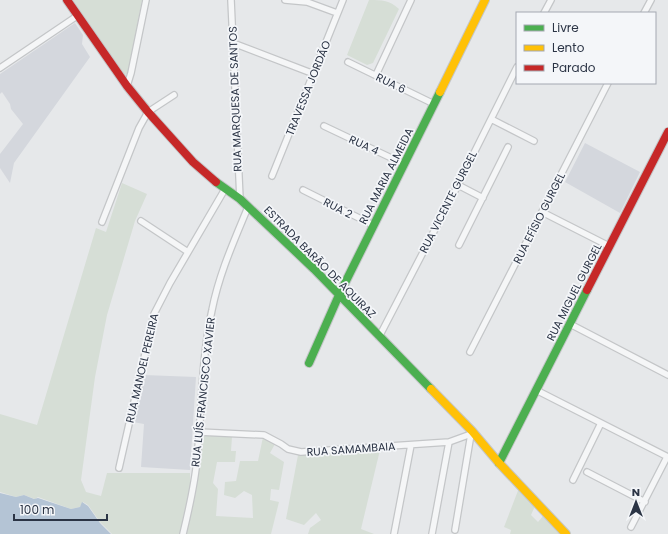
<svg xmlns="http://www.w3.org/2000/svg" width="668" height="534" font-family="Poppins,sans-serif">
  <rect width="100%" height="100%" fill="#e6e8ea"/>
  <!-- built -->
  <path fill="#d4d7dd" d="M75,23L83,35L82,44L90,57L14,163L10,183L0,168V154L23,124L11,109L10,104L2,92L0,94V74Z
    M585,143L640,172L620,213L565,182Z
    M144,375L196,377L190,470L141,467L144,424L133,422Z"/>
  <!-- green -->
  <path fill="#d6ded6" d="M73,0H142L128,73L125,75Z
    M369,0C383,0 389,0 399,9L373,63L367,65L347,55Z
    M122,183L147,194L135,221L107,315L95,377L81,480L86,492L101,496L107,473H190V487L180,534H112L100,522L88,505L83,502L80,507L71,509L38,497L35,499L24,495L16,497L0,492V414L37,425L96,228L106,232Z
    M201,434L232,437L231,451H236L235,462H217L213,483L218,489L216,516L253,518L252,495L244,491L235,498L224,495L225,482L236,481L240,461H258L263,437L275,444L270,453L284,462L279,490L271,489L270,500L279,502L271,534H186L196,489Z
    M380,450L361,529L374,534H308L310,528L321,520L316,513L304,525L286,519L298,455Z
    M519,488L535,506L531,515L538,522L543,516L562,534H510L511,530L504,527Z"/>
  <!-- water -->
  <path fill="#b4c4d5" d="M0,493L16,497L24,495L34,499L38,498L71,509L80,507L82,502L88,506L100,523L111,534H0Z"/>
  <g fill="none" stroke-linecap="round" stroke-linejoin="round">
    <defs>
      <path id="street" d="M231,0L240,199
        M285,0L307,2L337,13
        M544,13L551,0
        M644,13L651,0
        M233,43L314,74
        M348,62L434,104
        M0,68L77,16
        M376,75L411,0
        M127,86L131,73L146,0
        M491,119L534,141
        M324,126L404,164
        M272,176L343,0
        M458,185L483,198
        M303,190L373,225
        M542,212L609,246
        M141,221L188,252
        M102,222L139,128L148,112L174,95
        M459,245L508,147
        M570,324L668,375
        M379,337L458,185L517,67
        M470,352L608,83
        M536,390L668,457
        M199,432L264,435L281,444L288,449L301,452L449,442L471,434L472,431
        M119,468L154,314L170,283L225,189
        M587,472L645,502
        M573,480L601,423
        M631,527L667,457
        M455,530L471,434
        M183,534C189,509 195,484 197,459C202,410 201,359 212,310C219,274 234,241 248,207
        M394,534L411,445
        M432,534L449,442"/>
      <path id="fast" d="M216,182L240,199L314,269L431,389
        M309,363L339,295L440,92
        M499,463L587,290"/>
      <path id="slow" d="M440,92L485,0
        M431,389L472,431L499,463L566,534"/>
      <path id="jam" d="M67,0L127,86L148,112L193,162L216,182
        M587,290L668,132"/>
    </defs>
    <!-- street casing -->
    <use href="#street" stroke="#c4c6c8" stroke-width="8"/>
    <!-- fast casing -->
    <use href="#fast" stroke="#c4c6c8" stroke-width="10"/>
    <!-- slow casing -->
    <use href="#slow" stroke="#c4c6c8" stroke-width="10"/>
    <!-- jam casing -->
    <use href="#jam" stroke="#c4c6c8" stroke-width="10"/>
    <!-- street -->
    <use href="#street" stroke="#f5f6f7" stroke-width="5.5"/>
    <!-- fast -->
    <use href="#fast" stroke="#4caf50" stroke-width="8"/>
    <!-- slow -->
    <use href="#slow" stroke="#ffc107" stroke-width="8"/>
    <!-- jam -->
    <use href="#jam" stroke="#c62828" stroke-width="8"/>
  </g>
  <g text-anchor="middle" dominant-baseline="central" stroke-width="3.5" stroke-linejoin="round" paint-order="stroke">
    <!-- street labels -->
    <g font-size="11" fill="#2b3445" stroke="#f4f6f9">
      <text transform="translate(391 83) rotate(26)">RUA 6</text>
      <text transform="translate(308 88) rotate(-68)">TRAVESSA JORDÃO</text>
      <text transform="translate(235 99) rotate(-92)">RUA MARQUESA DE SANTOS</text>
      <text transform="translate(364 145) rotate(25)">RUA 4</text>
      <text transform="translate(386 176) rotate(-63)">RUA MARIA ALMEIDA</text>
      <text transform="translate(448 202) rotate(-63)">RUA VICENTE GURGEL</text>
      <text transform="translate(338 208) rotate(27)">RUA 2</text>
      <text transform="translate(539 218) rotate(-63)">RUA EFÍSIO GURGEL</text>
      <text transform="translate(320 262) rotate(45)">ESTRADA BARÃO DE AQUIRAZ</text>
      <text transform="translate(574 292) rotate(-63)">RUA MIGUEL GURGEL</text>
      <text transform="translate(142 368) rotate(-77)">RUA MANOEL PEREIRA</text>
      <text transform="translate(203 392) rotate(-84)">RUA LUÍS FRANCISCO XAVIER</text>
      <text transform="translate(351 449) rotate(-4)">RUA SAMAMBAIA</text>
    </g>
  </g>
  <!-- legend -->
  <rect x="516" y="12" width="140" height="72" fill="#f4f6f9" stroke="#a4a8b1"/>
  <rect x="524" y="25" width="20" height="6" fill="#4caf50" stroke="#a4a8b1"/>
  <text x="552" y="32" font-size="12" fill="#2b3445">Livre</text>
  <rect x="524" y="45" width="20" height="6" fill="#ffc107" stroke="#a4a8b1"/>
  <text x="552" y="52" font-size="12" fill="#2b3445">Lento</text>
  <rect x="524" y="65" width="20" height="6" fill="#c62828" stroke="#a4a8b1"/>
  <text x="552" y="72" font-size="12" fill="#2b3445">Parado</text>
  <!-- north arrow -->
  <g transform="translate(636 502)" stroke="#f4f6f9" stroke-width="3" paint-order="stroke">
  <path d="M0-3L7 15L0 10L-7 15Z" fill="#2b3445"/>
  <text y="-6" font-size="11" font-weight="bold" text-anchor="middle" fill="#2b3445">N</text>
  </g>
  <!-- scale -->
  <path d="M14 514v6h93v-6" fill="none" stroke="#2b3445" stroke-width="2"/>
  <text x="20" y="514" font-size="12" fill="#2b3445" stroke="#f4f6f9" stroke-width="3" paint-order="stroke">100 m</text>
</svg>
